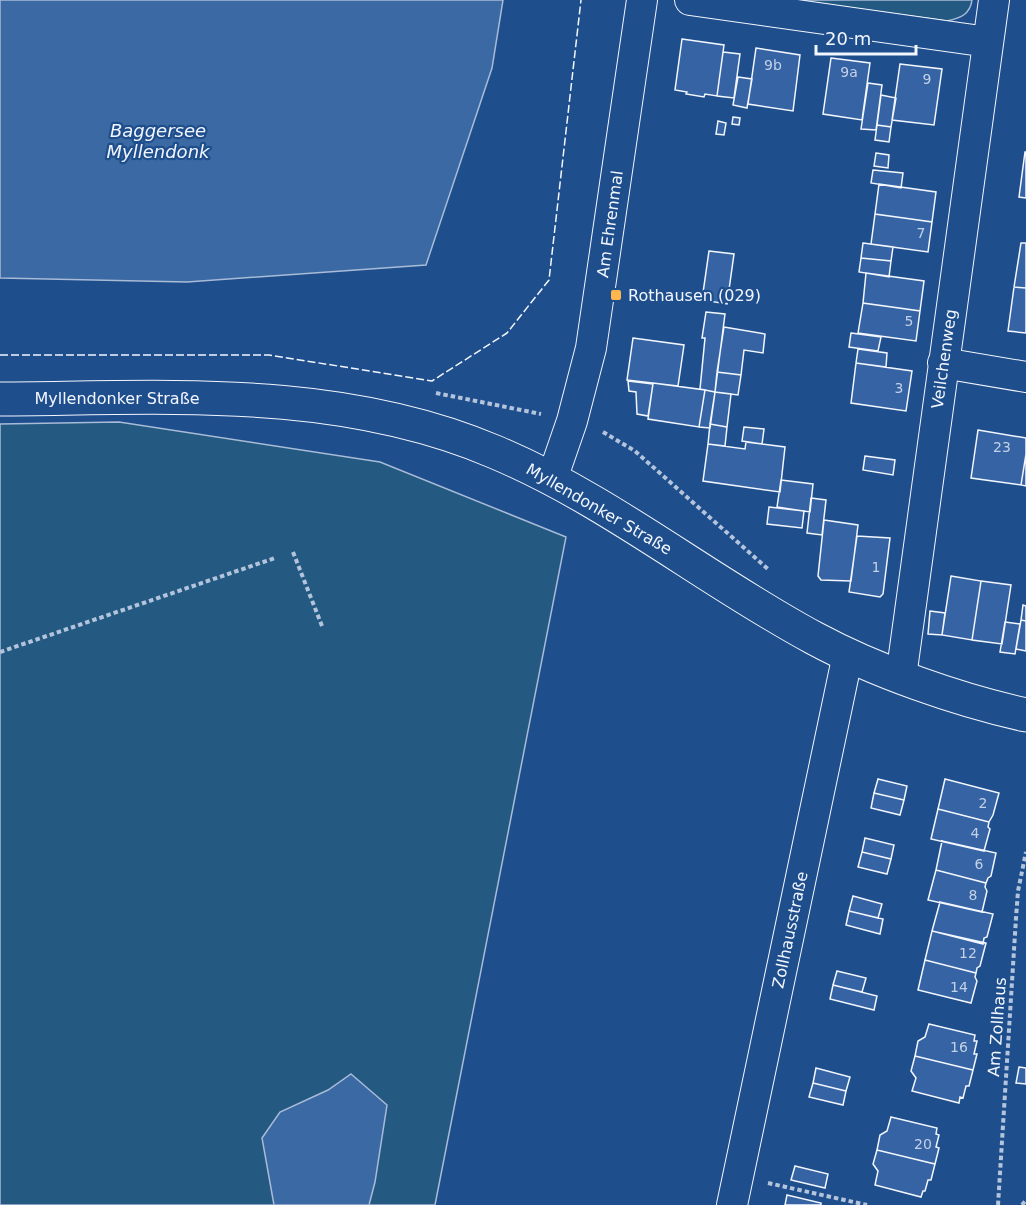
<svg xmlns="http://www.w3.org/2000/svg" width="1026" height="1205" font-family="'DejaVu Sans',sans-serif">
  <rect width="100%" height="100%" fill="#1f4e8c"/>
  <!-- green -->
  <path fill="#245a82" stroke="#a8bbd7" stroke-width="1.5" d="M793,0H972C970,15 960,18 947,21Z
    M119,422L380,462L566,537L435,1205H0V424Z"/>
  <!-- water -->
  <path fill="#3b69a3" stroke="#a8bbd7" stroke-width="1.5" d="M0,0H503L492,68L426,265L187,282L0,278Z
    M351,1074L387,1105L375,1182L369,1205H274L262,1138L280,1112L328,1090Z"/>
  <!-- building -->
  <path fill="#3563a3" stroke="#f2f6ff" stroke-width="1.5" d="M682,39L724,45L717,96L705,94L704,97L686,94L687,92L675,90Z
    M756,48L800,55L793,111L748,104Z
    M723,52L740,54L734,98L717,96Z
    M831,58L870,63L862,120L823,114Z
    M900,64L942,69L934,125L892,120Z
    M738,77L752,79L747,108L733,105Z
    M868,83L882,85L876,130L861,129Z
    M881,95L896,98L891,127L877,125Z
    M733,117L740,118L739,125L732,124Z
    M718,121L726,123L724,135L716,134Z
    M877,125L891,127L889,142L875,140Z
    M1025,152H1026V198L1019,197Z
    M876,153L889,155L888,168L874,166Z
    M873,170L903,173L901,188L871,183Z
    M879,184L936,192L932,222L875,214Z
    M875,214L932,222L928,252L871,244Z
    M863,243L893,247L891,261L861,258Z
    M1021,243H1026V288L1014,287Z
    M709,251L734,254L727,304L702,300Z
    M861,258L891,261L889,277L859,272Z
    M866,273L924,281L920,311L863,303Z
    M1014,287L1026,288V333L1008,331Z
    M863,303L920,311L916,341L858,333Z
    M706,312L725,314L715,392L700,389L705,338H702Z
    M724,327L765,334L763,353L744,350L741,375L717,372Z
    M851,333L881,337L878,351L849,347Z
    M633,338L684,345L678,386L627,380Z
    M858,349L887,353L886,367L856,363Z
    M856,363L912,371L906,411L851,403Z
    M717,372L741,375L738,395L715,392Z
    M628,381L653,384L648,416L637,414L636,392L629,391Z
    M653,383L705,390L699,427L648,419Z
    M705,390L715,392L710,428L699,427Z
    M715,392L731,394L727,427L710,424Z
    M710,424L727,427L725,446L708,444Z
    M744,427L764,429L762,444L742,441Z
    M978,430L1026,438V454L1021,485L971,478Z
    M746,442L785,447L780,492L703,481L708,444L745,449Z
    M1026,454V486L1021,485Z
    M865,456L895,460L893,475L863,470Z
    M781,480L813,484L810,512L777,507Z
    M811,498L826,500L822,535L807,533Z
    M769,507L804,511L802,528L767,524Z
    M824,520L858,525L851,581L821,580L818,576Z
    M857,536L890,538L883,594L880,597L849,592Z
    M951,576L981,581L972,640L942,635Z
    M981,581L1011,585L1002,644L972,640Z
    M1023,605L1026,606V621L1021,620Z
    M930,611L945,613L942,635L928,634Z
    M1021,620L1026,621V651L1016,649Z
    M1005,622L1020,624L1015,654L1000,652Z
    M878,779L907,786L904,800L874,793Z
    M945,779L999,793L993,815L989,822L938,809Z
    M874,793L904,800L900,815L871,808Z
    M938,809L989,822L988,827L990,829L984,851L931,839Z
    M865,838L894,845L891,859L862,852Z
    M942,841L996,853L991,876L988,878L986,883L936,870Z
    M862,852L891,859L887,874L858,867Z
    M936,870L986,883L985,887L987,891L982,912L928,900Z
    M853,896L882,904L878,918L849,911Z
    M940,902L993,914L987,937L984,938L983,944L932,931Z
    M849,911L883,919L880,934L846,925Z
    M932,931L986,943L980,966L977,968L976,973L925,960Z
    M925,960L976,973L975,977L977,981L971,1003L918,990Z
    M837,971L866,978L862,992L833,985Z
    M833,985L877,996L874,1010L830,999Z
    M929,1024L975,1035L974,1041H977L974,1054H977L973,1070L915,1056L918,1041L925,1037Z
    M915,1056L973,1070L969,1086H966L963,1098L960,1097L959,1103L912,1091L916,1078L911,1071Z
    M1019,1067L1026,1068V1084L1016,1083Z
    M816,1068L850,1077L846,1091L813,1083Z
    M813,1083L846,1091L843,1105L809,1097Z
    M891,1117L937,1128L936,1134L939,1135L936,1147L939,1148L935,1164L877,1150L880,1135L887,1131Z
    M877,1150L935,1164L931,1180H928L925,1191H923L921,1197L875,1185L878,1171L873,1164Z
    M795,1166L828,1174L825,1188L791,1180Z
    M787,1195L821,1203V1205H785Z"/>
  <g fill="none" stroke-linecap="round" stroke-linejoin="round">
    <defs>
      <path id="minor" d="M690,0L988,42
        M943,363L1026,377
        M552,479L572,421L591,348L642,0
        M901,677L994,0
        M732,1205L848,654"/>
      <path id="tertiary" d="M0,399C166,398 338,385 495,452C609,500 706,580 814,638C875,671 958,700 1026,715"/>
    </defs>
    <!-- minor casing -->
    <use href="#minor" stroke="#f2f6ff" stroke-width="32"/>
    <!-- tertiary casing -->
    <use href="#tertiary" stroke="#f2f6ff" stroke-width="35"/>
    <!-- path -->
    <path stroke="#b3c4dc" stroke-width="4" stroke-dasharray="4.5 3" stroke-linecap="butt" d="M436,393L541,414
      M603,432L635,451L769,570
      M293,552L322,626
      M0,652L275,558
      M768,1183L867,1205
      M998,1205L1016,918L1018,891L1026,852
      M1022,1205L1026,1200"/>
    <!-- minor -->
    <use href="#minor" stroke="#1f4e8c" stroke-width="30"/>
    <!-- tertiary -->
    <use href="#tertiary" stroke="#1f4e8c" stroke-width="33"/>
    <!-- fence -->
    <path stroke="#f2f6ff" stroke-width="1.5" stroke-dasharray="8 3" stroke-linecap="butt" d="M0,355H269L432,381L507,333L549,280L581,0"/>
  </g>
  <!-- markers -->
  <rect fill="#ffb74d" stroke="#1f4e8c" stroke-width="2" x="610" y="289" width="12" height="12" rx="3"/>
  <g text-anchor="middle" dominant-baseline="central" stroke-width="4.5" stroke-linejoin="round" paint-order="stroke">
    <!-- number labels -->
    <g font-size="14" fill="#c3d1e8">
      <text x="773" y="65">9b</text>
      <text x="849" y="72">9a</text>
      <text x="927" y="79">9</text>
      <text x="921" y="233">7</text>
      <text x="909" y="321">5</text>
      <text x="899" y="388">3</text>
      <text x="1002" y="447">23</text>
      <text x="876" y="567">1</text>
      <text x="983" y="803">2</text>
      <text x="975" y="833">4</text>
      <text x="979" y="864">6</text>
      <text x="973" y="895">8</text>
      <text x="968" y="953">12</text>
      <text x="959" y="987">14</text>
      <text x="959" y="1047">16</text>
      <text x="923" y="1144">20</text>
    </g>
    <!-- street labels -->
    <g font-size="16" fill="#f2f6ff" stroke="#1f4e8c">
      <text transform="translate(610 224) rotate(-82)">Am Ehrenmal</text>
      <text transform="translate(944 359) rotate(-82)">Veilchenweg</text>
      <text x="117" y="398">Myllendonker Straße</text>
      <text transform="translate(599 509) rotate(30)">Myllendonker Straße</text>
      <text transform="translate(790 930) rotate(-78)">Zollhausstraße</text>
      <text transform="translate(997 1027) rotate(-86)">Am Zollhaus</text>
    </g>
    <!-- poi labels -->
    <g font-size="16" fill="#f2f6ff" stroke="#1f4e8c" text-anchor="start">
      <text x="628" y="295">Rothausen (029)</text>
    </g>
    <!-- water labels -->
    <g font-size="18" font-style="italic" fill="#f2f6ff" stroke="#1f4e8c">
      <text x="158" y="130">Baggersee<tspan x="158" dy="21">Myllendonk</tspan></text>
    </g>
  </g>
  <!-- scale -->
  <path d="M816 45v9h100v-9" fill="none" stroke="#f2f6ff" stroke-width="3"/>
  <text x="825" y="45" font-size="18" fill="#f2f6ff" stroke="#1f4e8c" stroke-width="4.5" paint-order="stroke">20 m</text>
</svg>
